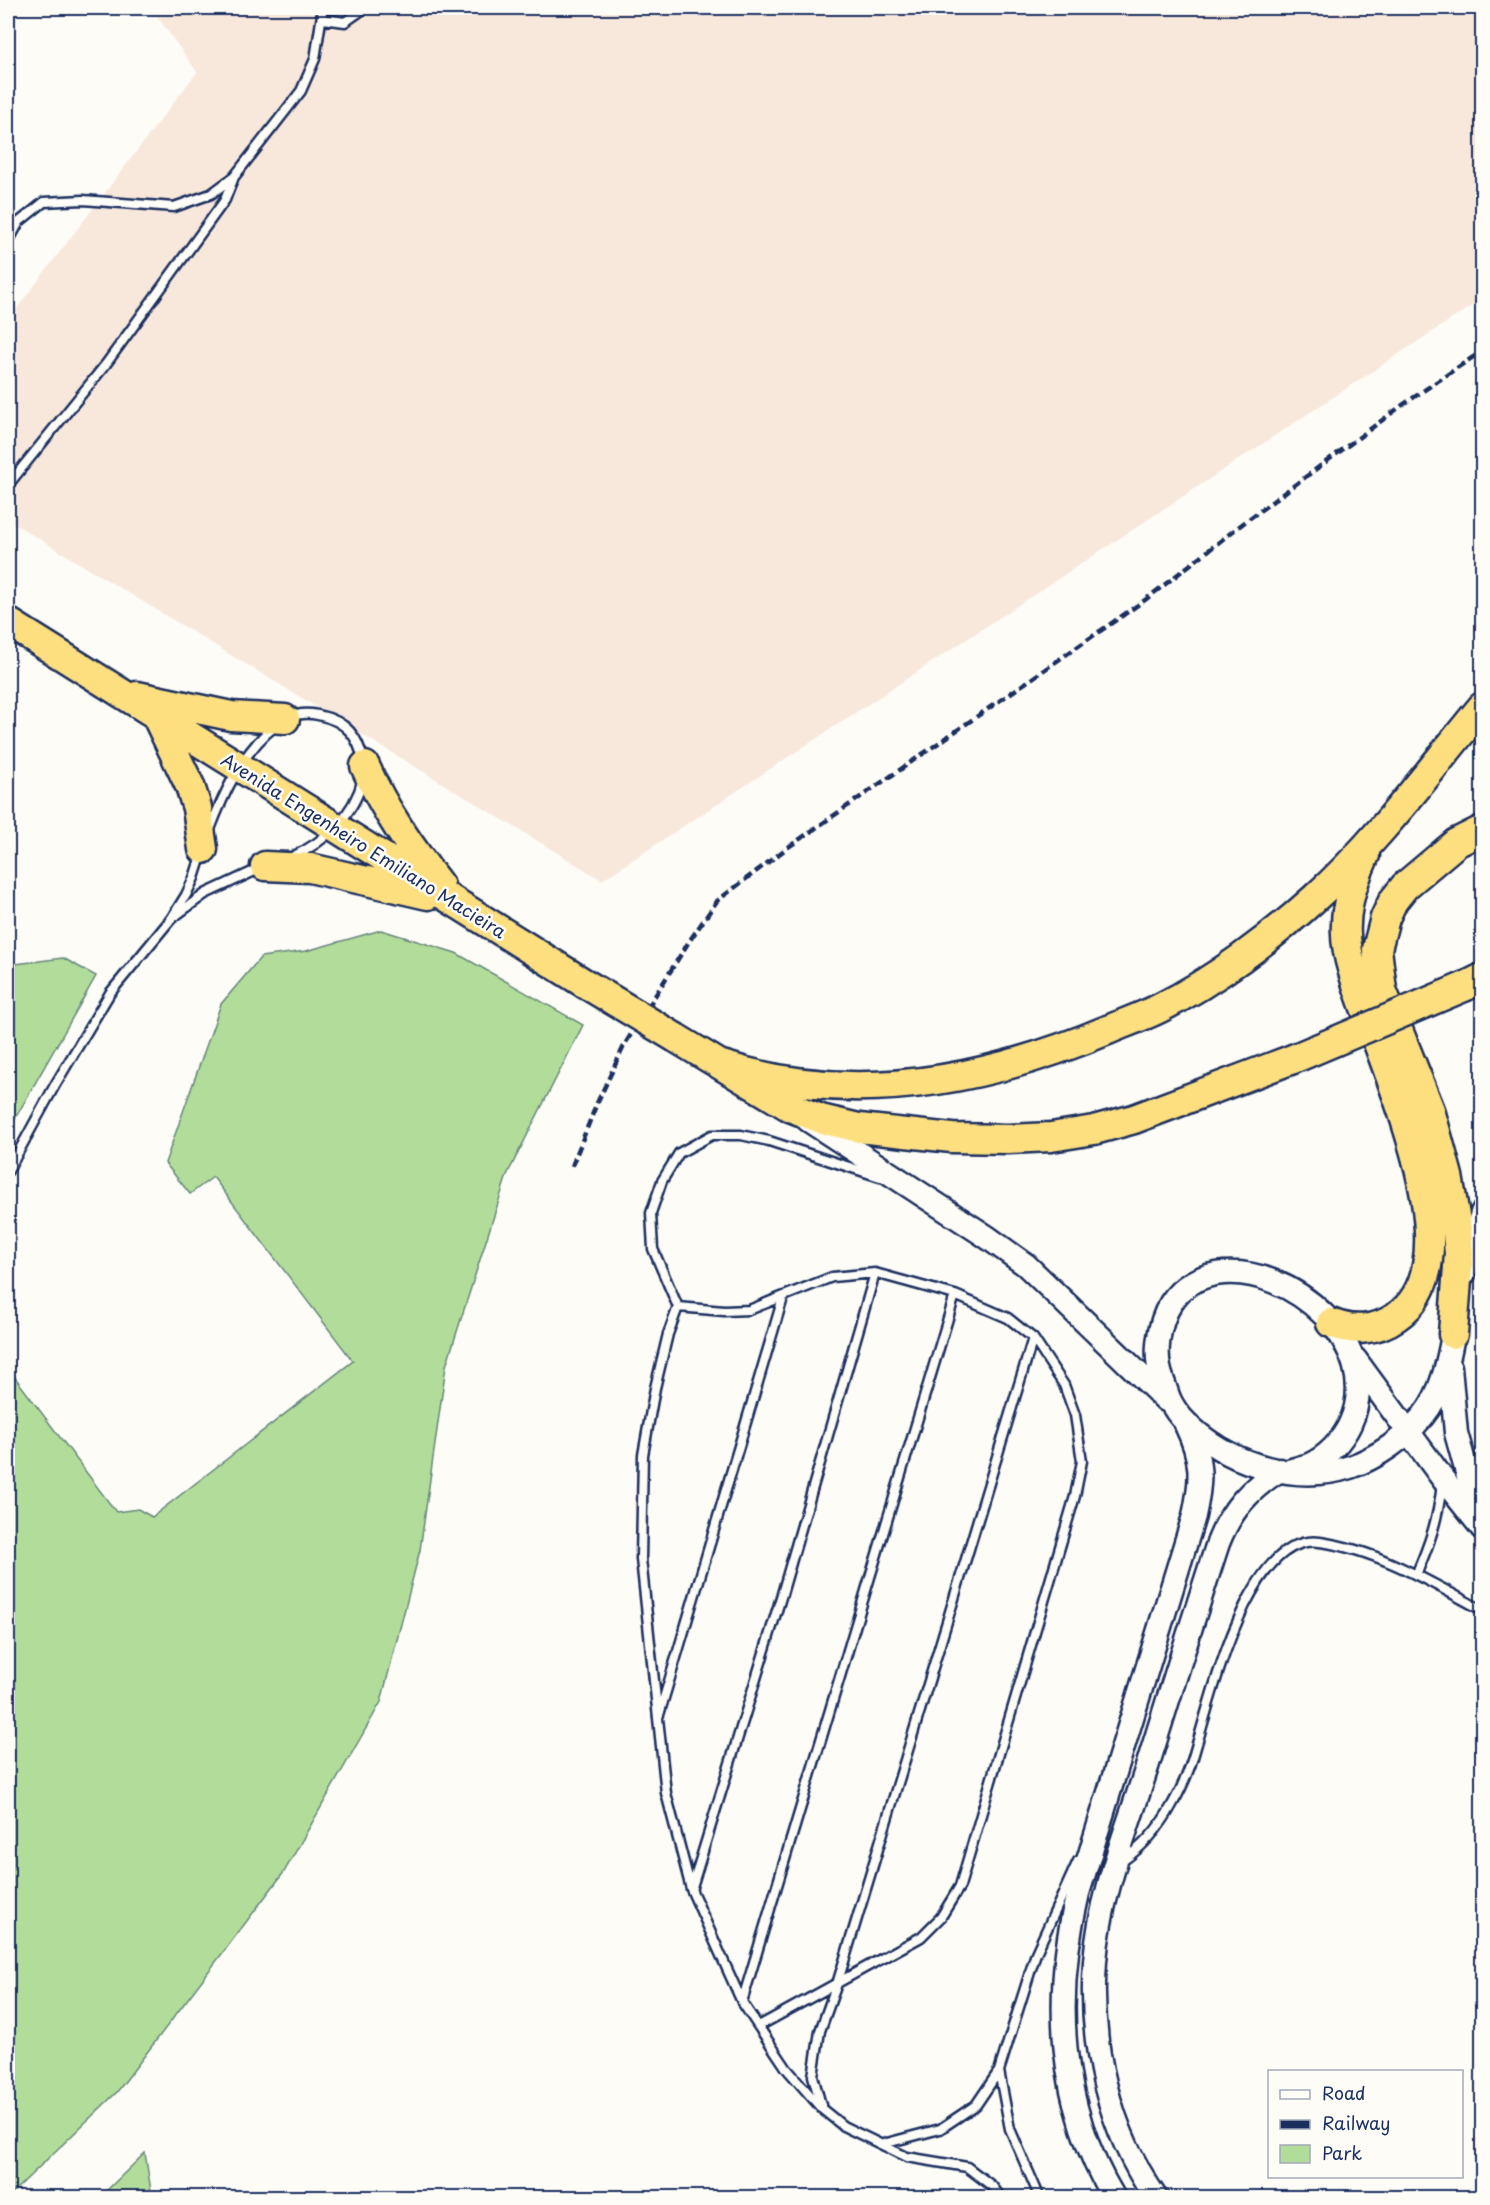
<svg xmlns="http://www.w3.org/2000/svg" width="1490" height="2205" font-family="'Playpen Sans',sans-serif">
  <rect width="100%" height="100%" fill="#fdfcf7"/>
  <filter id="ink" filterUnits="userSpaceOnUse"><feTurbulence type="fractalNoise" baseFrequency=".0167" numOctaves="2"/><feDisplacementMap in="SourceGraphic" scale="12" xChannelSelector="R" yChannelSelector="G"/><feConvolveMatrix kernelMatrix="1 2 1 2 8 2 1 2 1" color-interpolation-filters="sRGB"/></filter>
  <g filter="url(#ink)">
    <!-- built -->
    <path fill="#f8e8dc" d="M151,8H1482V299L602,880L8,520V320L197,72Z"/>
    <!-- green -->
    <path fill="#b2dc99" stroke="#66867c" stroke-width="1.5" d="M381,930L456,953L583,1025L507,1175L446,1366L420,1550L381,1702L284,1872L117,2092L8,2197V1368L116,1512L138,1509L152,1517L353,1361L213,1177L190,1194L165,1163L221,1004L261,957L306,951Z
      M63,958L96,976L8,1131V965Z
      M145,2153L152,2197H100Z"/>
    <g fill="none" stroke-linecap="round" stroke-linejoin="round">
      <defs>
        <path id="lane" d="M323,19L345,22L365,8
          M8,242L19,222L44,202L83,200L174,207L211,194L234,177L301,91L315,59L323,8
          M8,485L106,364L225,200L234,177
          M290,717C299,713 308,713 318,715C346,721 358,735 364,763
          M209,832C223,795 242,752 274,727
          M292,857C325,842 354,815 363,779
          M171,919L205,894L263,867
          M8,1171L55,1085L110,993L171,919L186,895L194,878L202,853
          M880,1177L769,1141L741,1135H712L679,1153L662,1181L651,1213L653,1249L678,1307L668,1334L655,1388L643,1455L641,1559L666,1793L691,1889L742,2002L787,2069L822,2109L843,2126L907,2157L967,2167L992,2186L1001,2198
          M678,1307L724,1311L749,1310L832,1277L875,1273L955,1295L1008,1318L1033,1338L1064,1385L1075,1415L1082,1461L1075,1496L960,1886L941,1917L921,1937L759,2026
          M1416,1575C1430,1543 1438,1519 1442,1484
          M659,1715L783,1298
          M1121,1862C1143,1847 1159,1829 1172,1805C1182,1788 1191,1766 1196,1747C1212,1696 1249,1532 1320,1542C1378,1550 1432,1583 1482,1610
          M692,1887L782,1594L875,1273
          M742,2002L955,1295
          M821,2105L813,2076L820,2031L838,1981L1033,1338
          M883,2144L940,2129L976,2105L999,2071
          M1040,2198L1010,2129L999,2071L1036,1953L1078,1861"/>
        <path id="secondary" d="M808,1120L987,1237L1026,1265L1166,1400
          M1464,1274L1482,1213
          M1355,1359L1443,1479L1482,1528
          M1450,1367L1456,1433L1479,1516
          M1288,1471C1295,1469 1303,1467 1309,1465C1327,1457 1342,1441 1350,1424C1386,1346 1290,1262 1216,1274C1198,1277 1181,1287 1171,1303C1158,1324 1153,1357 1163,1381C1166,1389 1168,1399 1173,1406C1178,1415 1186,1423 1194,1430C1234,1465 1297,1484 1350,1467C1377,1458 1405,1438 1423,1416C1445,1390 1450,1351 1456,1319
          M1114,2198C1058,2105 1053,1995 1078,1893L1194,1516C1202,1479 1203,1460 1186,1425
          M1156,2198C1108,2129 1089,2044 1095,1961C1100,1894 1128,1827 1148,1764C1171,1690 1194,1616 1218,1543C1231,1510 1250,1488 1280,1470"/>
        <path id="highway" d="M8,622L584,983
          M137,696L231,716L285,719
          M156,715L190,786L197,808L203,849
          M365,766C384,810 411,848 440,886
          M265,866L310,868L428,895
          M1466,986L1482,978
          M676,1038L790,1107L821,1119L859,1128L952,1138L1008,1139L1051,1137L1094,1130L1134,1119L1293,1059
          M722,1065C853,1108 987,1081 1110,1029C1127,1022 1144,1016 1160,1008C1214,981 1271,938 1315,898C1377,842 1429,771 1482,707
          M1331,1323C1352,1332 1376,1331 1396,1317C1487,1256 1364,1034 1348,952C1341,917 1351,886 1365,855
          M1453,1334L1459,1253L1456,1222L1448,1176L1430,1110L1382,990L1377,949L1385,918L1393,901L1405,886L1456,843L1482,830"/>
      </defs>
      <!-- lane casing -->
      <use href="#lane" stroke="#1b2f5e" stroke-width="13"/>
      <!-- secondary casing -->
      <use href="#secondary" stroke="#1b2f5e" stroke-width="27"/>
      <!-- highway casing -->
      <use href="#highway" stroke="#1b2f5e" stroke-width="33"/>
      <!-- lane -->
      <use href="#lane" stroke="#fdfcf7" stroke-width="8"/>
      <!-- secondary -->
      <use href="#secondary" stroke="#fdfcf7" stroke-width="22"/>
      <!-- highway -->
      <use href="#highway" stroke="#fedf80" stroke-width="28"/>
      <!-- rail -->
      <path stroke="#1b2f5e" stroke-width="4.5" stroke-dasharray="9 4.5" stroke-linecap="butt" d="M572,1166L597,1103L625,1044L688,943L717,901L787,848L1145,600L1246,521L1404,404L1482,351"/>
      <defs>
        <path id="highway-bridge" d="M584,983L676,1038
          M1293,1059L1466,986"/>
      </defs>
      <!-- highway-bridge casing -->
      <use href="#highway-bridge" stroke="#1b2f5e" stroke-width="33" stroke-linecap="butt"/>
      <!-- highway-bridge -->
      <use href="#highway-bridge" stroke="#fedf80" stroke-width="28"/>
    </g>
  </g>
  <g text-anchor="middle" dominant-baseline="central" stroke-width="5" stroke-linejoin="round" paint-order="stroke">
    <!-- street labels -->
    <g font-size="18" fill="#1b2f5e" stroke="#fdfcf7">
      <text transform="translate(364 845) rotate(32)">Avenida Engenheiro Emiliano Macieira</text>
    </g>
  </g>
  <!-- margin -->
  <rect width="1490" height="2205" fill="none" stroke="#fdfcf7" stroke-width="30"/>
  <rect x="15" y="15" width="1460" height="2175" fill="none" stroke="#1b2f5e" stroke-width="2" filter="url(#ink)"/>
  <!-- legend -->
  <rect x="1268" y="2070" width="195" height="108" fill="#fdfcf7" stroke="#a3aaba" stroke-width="1.5"/>
  <rect x="1280" y="2090" width="30" height="9" fill="#fdfcf7" stroke="#a3aaba" stroke-width="1.5"/>
  <text x="1322" y="2100" font-size="18" fill="#1b2f5e">Road</text>
  <rect x="1280" y="2120" width="30" height="9" fill="#1b2f5e" stroke="#a3aaba" stroke-width="1.5"/>
  <text x="1322" y="2130" font-size="18" fill="#1b2f5e">Railway</text>
  <rect x="1280" y="2145" width="30" height="18" fill="#b2dc99" stroke="#a3aaba" stroke-width="1.5"/>
  <text x="1322" y="2160" font-size="18" fill="#1b2f5e">Park</text>
</svg>
